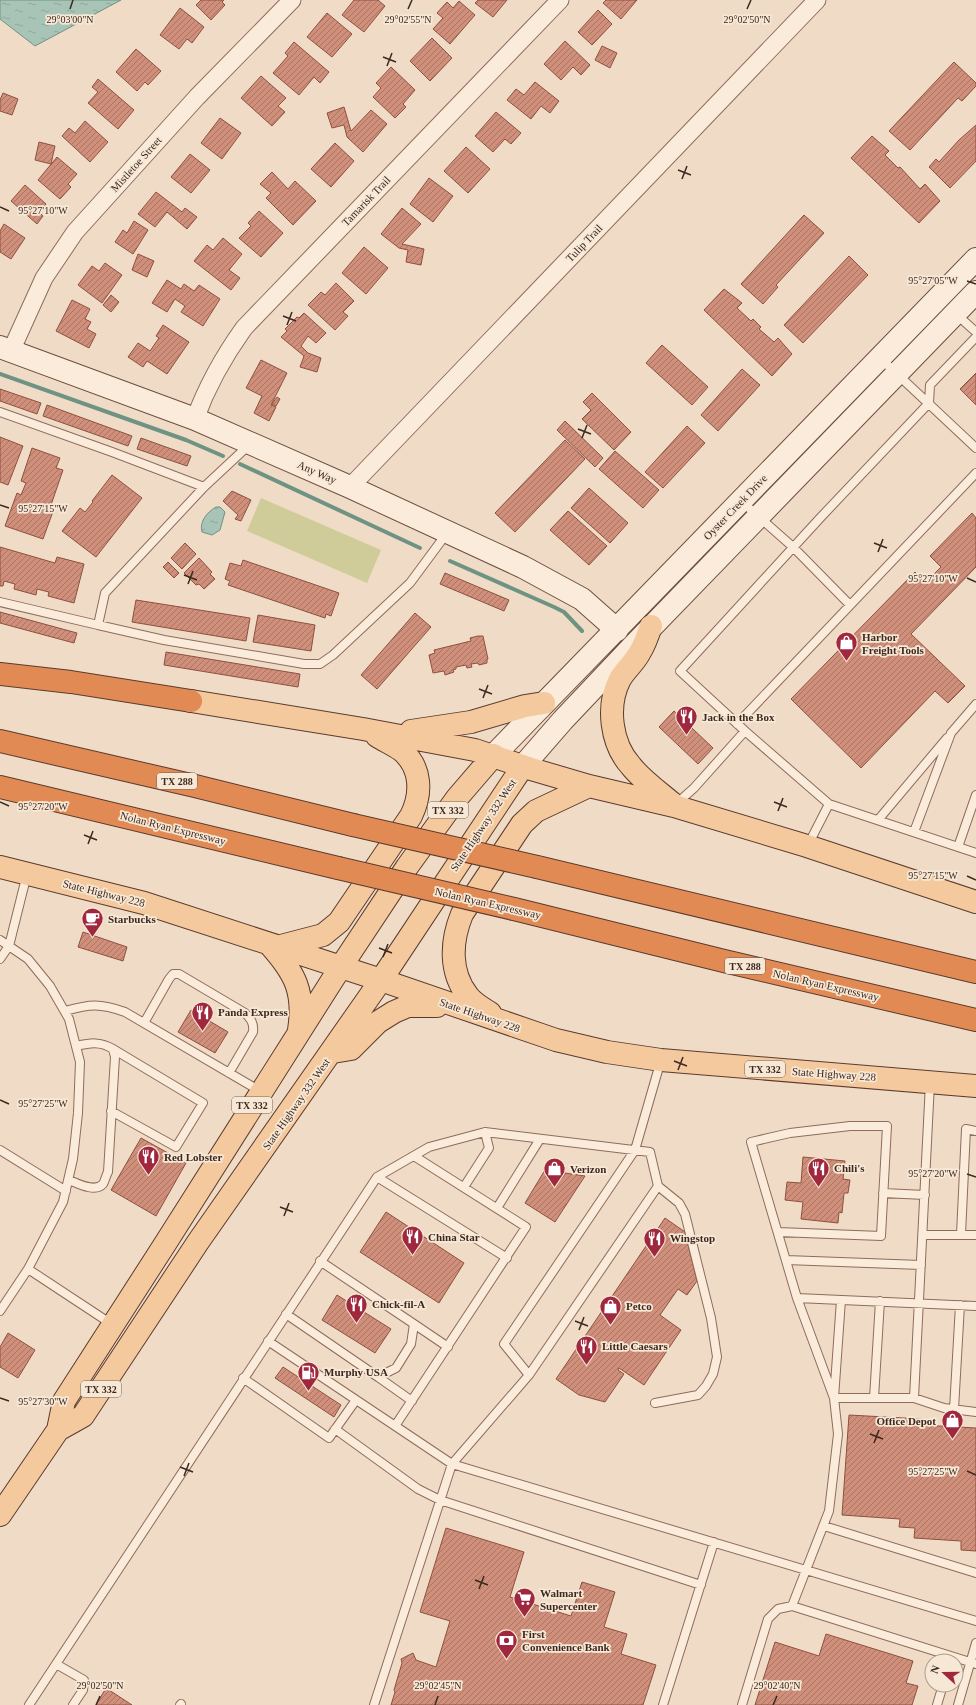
<svg xmlns="http://www.w3.org/2000/svg" width="976" height="1705" font-family="'Times New Roman',serif">
  <defs>
    <pattern id="water-ripples" width="26" height="14" patternUnits="userSpaceOnUse"><rect width="26" height="14" fill="#a8c4b7"/><path d="M2 4q2-2 4 0t4 0M15 11q2-2 4 0t4 0" fill="none" stroke="#92a89d"/></pattern>
    <pattern id="building-hatch" width="6" height="6" patternUnits="userSpaceOnUse"><rect width="6" height="6" fill="#d08f7b"/><path d="M-1 1l2-2M0 6l6-6M5 7l2-2" fill="none" stroke="#aa7564"/></pattern>
  </defs>
  <rect width="100%" height="100%" fill="#f0dcc6"/>
  <!-- garden -->
  <path fill="#d0cc99" d="M261,498L381,550L367,583L247,531Z"/>
  <!-- water -->
  <path fill="url(#water-ripples)" stroke="#6e9383" d="M0,0H121L35,46L0,19Z
    M216,507H220L225,512L220,530L212,535L202,532C199,522 207,512 216,507Z"/>
  <g fill="none" stroke-linecap="round" stroke-linejoin="round">
    <!-- stream -->
    <path stroke="#6e9383" stroke-width="4" d="M0,374L186,440L223,456
      M240,464L420,548
      M450,561L554,607L564,612L582,631"/>
  </g>
  <!-- building -->
  <path fill="url(#building-hatch)" stroke="#8e503f" d="M201,0H224L222,2L225,5L211,20L196,5Z
    M354,0H378L385,6L364,32L342,15Z
    M478,0H507L493,17L475,3Z
    M606,0H637L621,19L603,3Z
    M459,1L475,15L450,44L433,29L443,18L437,13L447,2L453,8Z
    M180,8L204,27L192,43L187,39L179,49L160,35Z
    M598,10L612,24L592,45L578,32Z
    M327,13L352,34L332,57L307,37Z
    M432,38L452,58L430,81L410,61Z
    M565,41L590,65L581,75L573,67L561,80L544,64Z
    M294,42L329,72L320,83L314,77L299,95L273,73L288,56L285,53Z
    M602,46L617,53L610,68L595,60Z
    M136,49L161,71L148,85L145,82L137,91L116,72Z
    M954,62L976,83V86L962,101L958,98L910,150L889,131Z
    M391,67L415,90L403,104L406,107L395,118L373,97L381,88L376,83Z
    M261,76L286,98L278,106L285,112L272,126L241,98Z
    M98,79L134,110L118,129L88,103L98,92L92,87Z
    M535,82L559,101L550,113L541,106L531,119L507,100L516,89L524,95Z
    M3,93L18,99L12,115L0,111V100Z
    M344,107L351,131L371,110L387,124L363,152L347,137L344,125L332,128L327,113Z
    M496,112L521,133L511,144L505,139L493,152L475,136Z
    M220,118L241,133L222,159L201,143Z
    M85,121L108,142L90,162L62,136L69,128L75,133Z
    M976,125V161L950,188L929,167L936,159L939,162L959,140Z
    M872,136L889,151L885,155L898,168L900,167L920,189L925,184L940,201L919,223L851,158Z
    M39,142L55,146L51,164L35,160Z
    M335,143L354,161L331,187L311,169Z
    M466,147L490,169L468,193L444,171Z
    M190,154L210,170L191,193L171,177Z
    M57,157L77,174L68,184L71,187L60,199L38,180Z
    M272,172L288,189L295,181L316,201L293,225L266,198L271,193L260,184Z
    M429,178L453,196L433,222L410,204Z
    M25,185L46,204L39,212L43,216L37,224L11,201Z
    M156,192L182,212L185,208L197,217L187,229L167,212L155,227L138,214Z
    M402,208L421,224L402,244L424,249L421,265L406,262L408,250L399,248L381,234Z
    M259,211L283,233L261,257L239,238L251,226L248,223Z
    M804,215L824,233L776,285L778,287L763,304L741,284Z
    M134,221L148,230L133,254L115,242L123,230L127,233Z
    M4,224L25,238L11,259L0,252V231Z
    M223,238L242,254L229,270L240,278L231,290L194,261L207,245L213,250Z
    M364,247L388,268L366,294L342,273Z
    M138,254L154,261L147,277L132,270Z
    M849,256L868,275L803,343L784,325Z
    M105,263L122,275L102,303L78,285L92,266L99,271Z
    M167,280L181,289L184,284L194,291L199,285L220,299L203,326L181,312L185,306L175,299L167,312L152,303Z
    M336,283L354,301L343,312L348,316L335,330L308,305L321,292L325,295Z
    M724,289L742,303L737,308L751,321L753,319L761,327L759,329L774,342L778,338L792,354L772,376L704,310Z
    M111,295L119,302L111,312L103,305Z
    M72,300L90,309L85,319L91,322L87,329L96,334L89,348L56,331Z
    M304,313L326,333L316,343L308,336L301,346L308,353L321,358L317,372L300,367L304,356L281,337L287,331L285,329L297,317L299,318Z
    M163,325L189,342L167,374L147,361L143,367L128,357L138,343L150,351L159,338L156,336Z
    M662,345L708,387L692,405L646,363Z
    M261,360L287,373L271,405L276,407L269,421L254,413L262,396L246,388Z
    M742,369L760,385L718,431L701,415Z
    M976,373V405L960,389Z
    M0,389L41,403L37,414L0,401Z
    M592,393L631,432L614,450L582,419L591,410L583,402Z
    M277,397L280,399L276,406L272,404Z
    M47,405L132,436L128,446L43,416Z
    M565,421L603,458L595,467L557,430Z
    M687,426L705,443L663,488L645,472Z
    M0,437L23,446L8,485L0,482Z
    M141,438L191,456L187,466L137,449Z
    M565,440L585,459L515,532L495,513Z
    M32,448L60,458L56,468L63,470L51,505L55,506L43,539L5,526L17,493L21,495L26,483L21,481Z
    M615,451L659,490L643,508L599,469Z
    M112,475L142,498L96,557L62,531L80,508L85,512L93,502L92,501Z
    M589,488L628,523L610,543L571,508Z
    M232,491L251,500L241,521L235,519L238,515L223,501Z
    M568,511L607,546L589,565L550,530Z
    M972,513L976,518V567L911,634L965,686L948,703L935,691L861,768L791,699L915,572L925,583L941,567L930,556Z
    M185,543L196,554L182,569L171,558Z
    M0,547L55,563L57,557L84,564L74,603L48,596L49,592L37,589L36,595L14,589L15,584L4,581L3,586H0Z
    M199,558L212,572L210,574L215,579L204,589L199,584L196,585L184,573Z
    M243,560L339,593L331,616L326,614L325,618L228,585L230,581L225,579L230,563L241,566Z
    M168,562L179,573L174,578L163,567Z
    M445,573L509,600L504,611L440,584Z
    M136,600L250,618L246,641L132,622Z
    M0,612L77,633L74,643L0,623Z
    M415,613L431,627L377,689L361,675Z
    M258,615L315,625L311,651L253,642Z
    M478,636H483L488,659H487V663L479,665L478,663L471,664L472,667L467,668L466,665L456,667V669L453,670L454,672L445,675L444,671L433,673L429,655L435,653L434,650L471,641L470,638Z
    M166,652L300,674L298,687L164,665Z
    M674,711L713,748L698,764L659,727Z
    M83,932L127,947L123,961L78,947Z
    M191,1010L228,1032L215,1053L178,1032Z
    M141,1138L186,1163L156,1216L111,1190Z
    M803,1157L845,1161L843,1179L850,1180L848,1193H844L842,1213L839,1212L838,1223L801,1219L803,1202L785,1200L787,1182L801,1183Z
    M545,1170L585,1176L555,1222L525,1203Z
    M386,1212L464,1263L439,1303L360,1252Z
    M665,1218L685,1232L697,1281L687,1295L678,1289L660,1315L681,1330L644,1385L619,1368L618,1370L624,1374L605,1402L579,1395L556,1379Z
    M337,1295L391,1329L375,1353L322,1320Z
    M8,1333L35,1350L18,1378L0,1367V1347Z
    M283,1367L341,1405L334,1417L275,1378Z
    M849,1415L922,1419V1425L976,1428V1551L961,1550V1541L914,1538L915,1528L899,1527L900,1519L842,1515Z
    M446,1528L524,1552L510,1597L571,1616L582,1582L615,1592L604,1627L627,1634L621,1654L656,1665L643,1705H391L395,1692L394,1690L402,1663L401,1659L413,1653L416,1660L436,1667L450,1621L420,1612Z
    M826,1634L913,1661L906,1683L918,1686L912,1705H755L775,1642L819,1656Z
    M106,1688L132,1705H96Z"/>
  <g fill="none" stroke-linecap="round" stroke-linejoin="round">
    <defs>
      <path id="lane" d="M956,314L976,332
        M880,358L976,448
        M0,412L112,452L204,487
        M741,501L793,547L850,605
        M0,602L98,625L105,593L204,487L249,445
        M98,625L164,640L304,664H320L333,655L410,583L447,533
        M737,724L976,473
        M745,731L829,804
        M676,804L694,788L745,731L680,671L821,517L929,403L930,385L976,337
        M878,820L947,738
        M914,832L951,733L976,704
        M808,845L829,804L976,853
        M958,847L976,795
        M0,940L28,959L50,986L69,1019L80,1062L78,1113L73,1159L63,1202L28,1269L0,1311
        M0,959L9,946L27,874
        M65,1011C90,1004 100,1003 125,1012L260,1091
        M144,1023L169,979L173,974H179L245,1013C251,1019 254,1023 253,1032L229,1073
        M111,1111L176,1147L203,1103L113,1049
        M0,1150L66,1191
        M377,1177L507,1258
        M69,1180C77,1183 95,1193 103,1184C105,1181 106,1175 108,1172L115,1057L113,1049C100,1041 90,1043 76,1046
        M464,1187L489,1148L485,1132
        M883,1193L925,1195
        M497,1208L540,1139
        M961,1234L966,1129L976,1131
        M923,1235H976
        M786,1260L921,1265
        M28,1269L113,1325
        M797,1298L976,1306
        M841,1300L834,1398H914L944,1408L976,1412
        M286,1314L378,1377L396,1368L411,1344L414,1324L320,1261
        M414,1324L448,1347
        M268,1341L452,1464L976,1621
        M529,1375L504,1344L635,1150L661,1060
        M378,1377L412,1401
        M243,1378L329,1438L356,1400
        M874,1398L880,1301
        M914,1398L930,1083
        M655,1403L698,1395L706,1386L713,1374L717,1357L711,1318L685,1214L679,1203L658,1186
        M954,1409L960,1305
        M395,1426L526,1227L414,1156
        M335,1429L418,1489L440,1500L701,1585
        M824,1526L976,1573
        M792,1606L976,1664
        M56,1664L84,1680L83,1690L73,1705
        M29,1705L377,1177L429,1147L485,1132L650,1152L658,1186L529,1375L452,1464L374,1705
        M180,1705L181,1704
        M663,1705L714,1542
        M742,1705L768,1619L778,1609L792,1606L829,1511L838,1434L834,1398L797,1298L751,1142L790,1133L850,1126H887L881,1236L778,1232
        M937,1705L943,1685
        M958,1705L976,1643"/>
      <path id="street" d="M11,351L44,278L75,232L197,97L292,0
        M195,419C207,386 224,356 244,328L560,0
        M350,487L817,0"/>
      <path id="secondary" d="M0,347L195,419L350,487L523,567L582,599L617,630
        M494,755L976,259
        M523,766L563,720L634,645L976,292"/>
      <path id="primary" d="M651,626C648,635 645,644 640,652C635,662 626,669 620,679C606,706 611,744 631,766C642,780 659,792 672,803
        M191,701L363,729L475,750L531,769L589,786L674,806L807,846L976,902
        M411,731L471,722L525,706L544,703
        M0,867L144,903L381,980L556,1040L607,1052L661,1060L976,1086
        M270,945C295,973 305,992 299,1030
        M277,947L323,935L339,922L411,816C422,794 422,767 401,750C394,745 385,741 377,736
        M490,1013C482,1008 473,1003 468,996C449,972 451,941 462,914L522,824L536,811L589,786
        M333,1052L351,1049L378,1022L394,1012L408,1006H437
        M58,1430L83,1416L198,1242L381,980L523,766
        M0,1515L58,1430L64,1401L165,1244L340,968L407,867L457,798L494,755"/>
      <path id="highway" d="M0,674L71,682L191,701
        M0,741L195,786L353,825
        M0,787L338,868
        M537,867L976,972
        M514,909L724,961L976,1020"/>
    </defs>
    <!-- lane casing -->
    <use href="#lane" stroke="#8d6c5b" stroke-width="10"/>
    <!-- street casing -->
    <use href="#street" stroke="#8d6c5b" stroke-width="19"/>
    <!-- secondary casing -->
    <use href="#secondary" stroke="#6f4d3e" stroke-width="24"/>
    <!-- primary casing -->
    <use href="#primary" stroke="#5b3b2f" stroke-width="24"/>
    <!-- highway casing -->
    <use href="#highway" stroke="#5b3b2f" stroke-width="24"/>
    <!-- lane -->
    <use href="#lane" stroke="#faebda" stroke-width="8"/>
    <!-- street -->
    <use href="#street" stroke="#faebda" stroke-width="17"/>
    <!-- secondary -->
    <use href="#secondary" stroke="#faebda" stroke-width="22"/>
    <!-- primary -->
    <use href="#primary" stroke="#f4c99d" stroke-width="22"/>
    <!-- highway -->
    <use href="#highway" stroke="#e28a54" stroke-width="22"/>
    <defs>
      <path id="highway-bridge" d="M353,825L537,867
        M338,868L514,909"/>
    </defs>
    <!-- highway-bridge casing -->
    <use href="#highway-bridge" stroke="#5b3b2f" stroke-width="24" stroke-linecap="butt"/>
    <!-- highway-bridge -->
    <use href="#highway-bridge" stroke="#e28a54" stroke-width="22"/>
  </g>
  <!-- ticks -->
  <path fill="none" stroke="#3d281f" stroke-width="1.5" d="M70,9L73,0M408,9L412,0M747,9L751,0M383,57L396,62M387,66L392,53M678,170L691,175M682,179L687,166M0,207L9,211M967,281L976,284M283,316L296,321M287,325L292,312M578,429L591,434M582,438L587,425M0,505L9,508M874,543L887,548M878,552L883,539M184,575L197,580M967,578L976,582M188,584L193,571M479,689L492,694M483,698L488,685M0,802L9,806M774,802L787,807M778,811L783,798M84,835L97,840M88,844L93,831M967,876L976,880M379,948L392,953M383,957L388,944M674,1061L687,1066M678,1070L683,1057M0,1100L9,1104M967,1174L976,1177M280,1207L293,1212M284,1216L289,1203M575,1321L588,1326M579,1330L584,1317M0,1398L9,1401M870,1434L883,1439M874,1443L879,1430M180,1467L193,1472M967,1471L976,1475M184,1476L189,1463M475,1580L488,1585M479,1589L484,1576M96,1705L100,1696M435,1705L438,1696M773,1705L777,1696"/>
  <!-- icons -->
  <defs>
    <symbol id="shop-pin" viewBox="-11 -11 22 30"><path d="M0 17L-7.5 6A9.5 9.5 0 1 1 7.5 6Z" fill="#9f283e" stroke="#f7e8d6"/><path d="M-5-2.5h2.3a2.7 3.5 0 0 1 5.4 0H5L5.5 6h-11ZM-1.5-2.5h3a1.5 2.3 0 0 0-3 0Z" fill="#fff"/></symbol>
    <symbol id="restaurant-pin" viewBox="-11 -11 22 30"><path d="M0 17L-7.5 6A9.5 9.5 0 1 1 7.5 6Z" fill="#9f283e" stroke="#f7e8d6"/><path d="M-5-6h1v4h1v-4h1v4h1v-4h1v5L-1.5 .5V6h-2V.5L-5-1ZM5-6V6H3V1.5H1.5Q1.5-4 5-6Z" fill="#fff"/></symbol>
    <symbol id="cafe-pin" viewBox="-11 -11 22 30"><path d="M0 17L-7.5 6A9.5 9.5 0 1 1 7.5 6Z" fill="#9f283e" stroke="#f7e8d6"/><path d="M-5.5-4.5H6V0H3Q3 3.5 0 3.5H-2.5Q-5.5 3.5-5.5 0ZM3-3.2v2h1.7v-2ZM-6 4.5H4V6H-6Z" fill="#fff"/></symbol>
    <symbol id="fuel-pin" viewBox="-11 -11 22 30"><path d="M0 17L-7.5 6A9.5 9.5 0 1 1 7.5 6Z" fill="#9f283e" stroke="#f7e8d6"/><path d="M-5.5-6h7V0h2V4h1.3V-2.5L3-4.5l.8-.8L6-3V5H2.5V1h-1V6h-7ZM-4.2-4.7v3.2H.2V-4.7Z" fill="#fff"/></symbol>
    <symbol id="supermarket-pin" viewBox="-11 -11 22 30"><path d="M0 17L-7.5 6A9.5 9.5 0 1 1 7.5 6Z" fill="#9f283e" stroke="#f7e8d6"/><path d="M-6-5.5h2.5l.6 2H6L4.5 2H-2.5L-4.4-4H-6ZM-1.5 3.2a1.3 1.3 0 1 0 .1 0ZM3 3.2a1.3 1.3 0 1 0 .1 0Z" fill="#fff"/></symbol>
    <symbol id="bank-pin" viewBox="-11 -11 22 30"><path d="M0 17L-7.5 6A9.5 9.5 0 1 1 7.5 6Z" fill="#9f283e" stroke="#f7e8d6"/><path d="M-6-4H6V4H-6ZM0-2.3a2.3 2.3 0 1 0 0 4.6a2.3 2.3 0 1 0 0-4.6Z" fill="#fff"/></symbol>
  </defs>
  <g fill-rule="evenodd">
    <use href="#shop-pin" x="834" y="630" width="25" height="34"/>
    <use href="#restaurant-pin" x="674" y="704" width="25" height="34"/>
    <use href="#cafe-pin" x="80" y="906" width="25" height="34"/>
    <use href="#restaurant-pin" x="190" y="1000" width="25" height="34"/>
    <use href="#restaurant-pin" x="136" y="1144" width="25" height="34"/>
    <use href="#restaurant-pin" x="806" y="1156" width="25" height="34"/>
    <use href="#shop-pin" x="542" y="1156" width="25" height="34"/>
    <use href="#restaurant-pin" x="400" y="1224" width="25" height="34"/>
    <use href="#restaurant-pin" x="642" y="1226" width="25" height="34"/>
    <use href="#restaurant-pin" x="344" y="1292" width="25" height="34"/>
    <use href="#shop-pin" x="598" y="1294" width="25" height="34"/>
    <use href="#restaurant-pin" x="574" y="1334" width="25" height="34"/>
    <use href="#fuel-pin" x="296" y="1360" width="25" height="34"/>
    <use href="#shop-pin" x="940" y="1408" width="25" height="34"/>
    <use href="#supermarket-pin" x="512" y="1586" width="25" height="34"/>
    <use href="#bank-pin" x="494" y="1628" width="25" height="34"/>
  </g>
  <g text-anchor="middle" dominant-baseline="central" stroke-width="3.5" stroke-linejoin="round" paint-order="stroke">
    <!-- shield labels -->
    <g fill="#f7e8d6" stroke="#756256" stroke-width="1">
      <rect x="157" y="773" width="40" height="16" rx="3"/>
      <rect x="428" y="802" width="40" height="16" rx="3"/>
      <rect x="725" y="958" width="40" height="16" rx="3"/>
      <rect x="745" y="1061" width="40" height="16" rx="3"/>
      <rect x="232" y="1097" width="40" height="16" rx="3"/>
      <rect x="81" y="1381" width="40" height="16" rx="3"/>
    </g>
    <g font-size="10" font-weight="bold" fill="#3d281f">
      <text x="177" y="781">TX 288</text>
      <text x="448" y="810">TX 332</text>
      <text x="745" y="966">TX 288</text>
      <text x="765" y="1069">TX 332</text>
      <text x="252" y="1105">TX 332</text>
      <text x="101" y="1389">TX 332</text>
    </g>
    <!-- street labels -->
    <g font-size="11" fill="#3d281f" stroke="#f7e8d6">
      <text transform="translate(136 164) rotate(-48)">Mistletoe Street</text>
      <text transform="translate(366 201) rotate(-46)">Tamarisk Trail</text>
      <text transform="translate(584 243) rotate(-46)">Tulip Trail</text>
      <text transform="translate(317 472) rotate(24)">Any Way</text>
      <text transform="translate(735 507) rotate(-46)">Oyster Creek Drive</text>
      <text transform="translate(483 825) rotate(-56)">State Highway 332 West</text>
      <text transform="translate(173 828) rotate(14)">Nolan Ryan Expressway</text>
      <text transform="translate(104 893) rotate(14)">State Highway 228</text>
      <text transform="translate(488 903) rotate(13)">Nolan Ryan Expressway</text>
      <text transform="translate(826 985) rotate(13)">Nolan Ryan Expressway</text>
      <text transform="translate(480 1015) rotate(19)">State Highway 228</text>
      <text transform="translate(834 1074) rotate(4)">State Highway 228</text>
      <text transform="translate(296 1104) rotate(-55)">State Highway 332 West</text>
    </g>
    <!-- poi labels -->
    <g font-size="11" font-weight="bold" fill="#3d281f" stroke="#f7e8d6" text-anchor="start">
      <text x="862" y="637">Harbor<tspan x="862" dy="13">Freight Tools</tspan></text>
      <text x="702" y="717">Jack in the Box</text>
      <text x="108" y="919">Starbucks</text>
      <text x="218" y="1012">Panda Express</text>
      <text x="164" y="1157">Red Lobster</text>
      <text x="834" y="1168">Chili's</text>
      <text x="570" y="1169">Verizon</text>
      <text x="428" y="1237">China Star</text>
      <text x="670" y="1238">Wingstop</text>
      <text x="372" y="1304">Chick-fil-A</text>
      <text x="626" y="1306">Petco</text>
      <text x="602" y="1346">Little Caesars</text>
      <text x="324" y="1372">Murphy USA</text>
      <text x="936" y="1421" text-anchor="end">Office Depot</text>
      <text x="540" y="1593">Walmart<tspan x="540" dy="13">Supercenter</tspan></text>
      <text x="522" y="1634">First<tspan x="522" dy="13">Convenience Bank</tspan></text>
    </g>
  </g>
  <g font-size="10" text-anchor="middle" fill="#3d281f" stroke="#f7e8d6" stroke-width="3.5" stroke-linejoin="round" paint-order="stroke">
    <text x="747" y="23">29°02'50"N</text>
    <text x="70" y="23">29°03'00"N</text>
    <text x="408" y="23">29°02'55"N</text>
    <text x="43" y="214">95°27'10"W</text>
    <text x="933" y="284">95°27'05"W</text>
    <text x="43" y="512">95°27'15"W</text>
    <text x="933" y="582">95°27'10"W</text>
    <text x="43" y="810">95°27'20"W</text>
    <text x="933" y="879">95°27'15"W</text>
    <text x="43" y="1107">95°27'25"W</text>
    <text x="933" y="1177">95°27'20"W</text>
    <text x="43" y="1405">95°27'30"W</text>
    <text x="933" y="1475">95°27'25"W</text>
    <text x="100" y="1689">29°02'50"N</text>
    <text x="438" y="1689">29°02'45"N</text>
    <text x="777" y="1689">29°02'40"N</text>
  </g>
  <!-- north arrow -->
  <g transform="translate(944 1673) rotate(291)"><circle r="19" fill="#f7e8d6" stroke="#ad9b8d"/>
  <path d="M0-3L7 15L0 10L-7 15Z" fill="#9f283e"/>
  <text y="-6" font-size="11" font-weight="bold" text-anchor="middle" fill="#3d281f">N</text>
  </g>
</svg>
